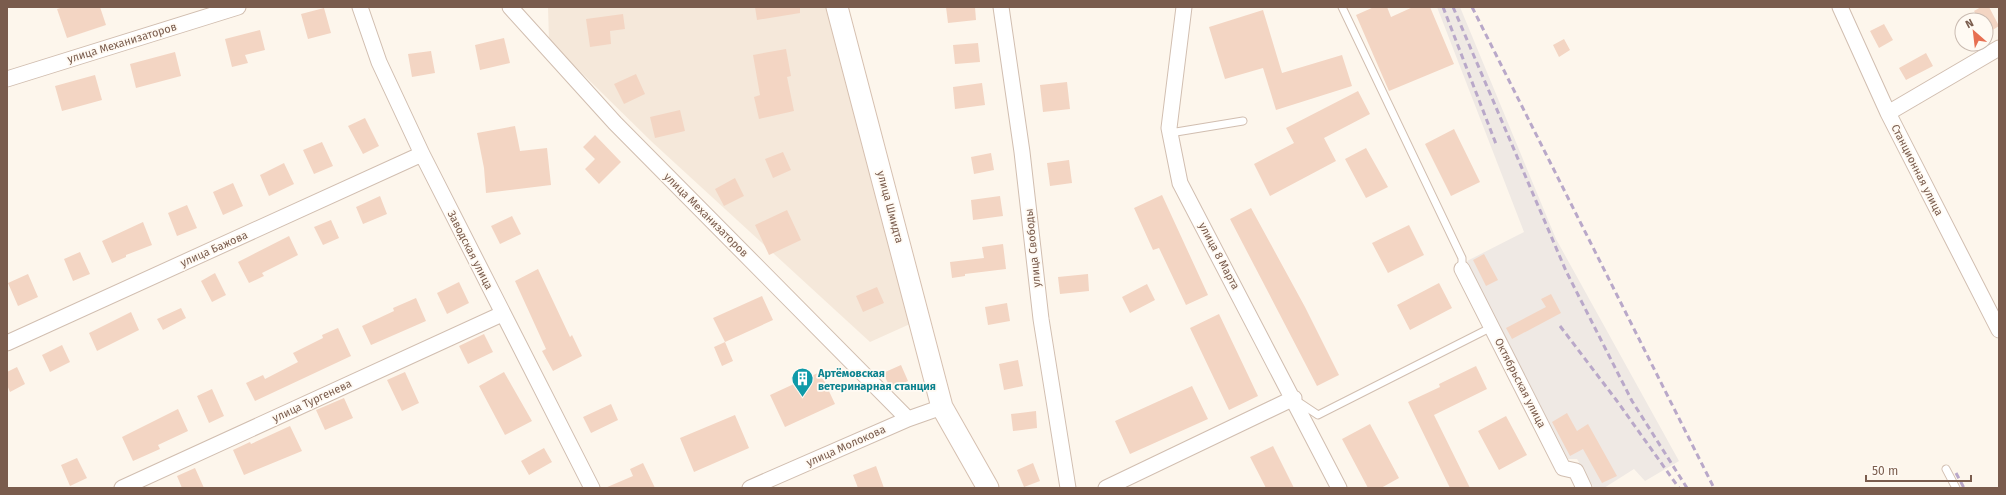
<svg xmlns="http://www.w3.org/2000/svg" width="2006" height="495" font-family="'Fira Sans',sans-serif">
  <rect width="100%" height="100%" fill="#fdf6ec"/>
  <!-- residential -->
  <path fill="#f5e8da" d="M548,7H828L910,324L870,342L652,142L549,41Z"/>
  <!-- industrial -->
  <path fill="#efe9e4" d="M1437,7H1460L1556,239L1679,461L1645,481L1634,469L1604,488H1594L1577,459H1567L1467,261L1524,232Z"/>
  <!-- building -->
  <path fill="#f3d5c3" d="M64,7H100L106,25L67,38L57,9Z
    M755,7H800V13L757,20Z
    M946,7H975L976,20L948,23Z
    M1374,7H1387L1391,17L1413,7H1430L1454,64L1389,91L1356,15Z
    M1981,7H1989L1999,26L1986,34V20H1979L1974,11Z
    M324,8L331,33L308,39L301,14Z
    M1263,10L1282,73L1342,55L1352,86L1276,110L1263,68L1225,79L1209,27Z
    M623,14L625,29L610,31L611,44L590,47L586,19Z
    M1884,24L1893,40L1879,48L1870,31Z
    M260,30L265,50L245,55L248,63L232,67L225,39Z
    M504,38L510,63L480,70L475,45Z
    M1564,39L1570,50L1559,57L1553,45Z
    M978,43L980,62L955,64L953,45Z
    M786,49L791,76L787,77L794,111L759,119L754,97L760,95L753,55Z
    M431,51L435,73L412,77L408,54Z
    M175,52L181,76L136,88L130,64Z
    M1926,53L1933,66L1906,80L1899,68Z
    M636,74L645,94L624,104L614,84Z
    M95,75L102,100L62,111L55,86Z
    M1067,82L1070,109L1043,112L1040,85Z
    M982,83L985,105L955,109L953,87Z
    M1358,91L1370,114L1324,138L1336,161L1270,196L1254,164L1294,143L1286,128Z
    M680,110L685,131L655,138L650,117Z
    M365,118L379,146L363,154L348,126Z
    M515,126L520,151L547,148L551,185L486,193L484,168L477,133Z
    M1454,129L1480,182L1451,196L1425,144Z
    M595,135L621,162L599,184L585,169L595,159L583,147Z
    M322,142L333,166L314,174L303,150Z
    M1366,148L1388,187L1366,198L1345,159Z
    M783,152L791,170L773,178L765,159Z
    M991,153L994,170L974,174L971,157Z
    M1069,160L1072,183L1050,186L1047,163Z
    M284,163L294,184L269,196L260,175Z
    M735,178L744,196L724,206L715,189Z
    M233,183L243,206L223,215L213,192Z
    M1162,195L1208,295L1186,305L1159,248L1153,250L1134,208Z
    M380,196L387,214L363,224L356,207Z
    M1000,196L1003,216L973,220L971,200Z
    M187,205L197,228L177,236L168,213Z
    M1251,208L1305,307L1339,375L1317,386L1230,219Z
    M787,210L801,240L769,255L755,225Z
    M512,216L521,234L500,244L491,226Z
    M331,220L339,238L323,245L314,227Z
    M143,222L152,245L126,255V257L112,263L102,241Z
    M1409,225L1424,255L1388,273L1372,243Z
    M289,236L298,255L262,273L264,276L249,283L238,262Z
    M1003,244L1006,269L965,274V276L952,278L950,262L984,258L982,247Z
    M80,252L90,274L73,281L64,259Z
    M1484,254L1498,280L1486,286L1473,260Z
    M538,269L570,337L572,335L582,356L553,371L542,351L546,349L515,281Z
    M215,273L226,295L212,302L201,281Z
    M28,274L38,297L18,306L8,283Z
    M1088,274L1089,291L1060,294L1058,277Z
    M459,282L469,303L447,314L437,293Z
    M1439,283L1452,308L1410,330L1397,305Z
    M1147,284L1155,300L1130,313L1122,297Z
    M877,287L884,303L863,312L856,296Z
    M1551,294L1561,313L1512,339L1506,328L1546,307L1541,299Z
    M762,296L773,320L725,342L713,318Z
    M416,298L426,321L371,345L362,326L394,311L393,308Z
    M1007,303L1010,321L988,325L985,307Z
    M181,308L186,318L163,330L157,319Z
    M131,312L139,330L97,351L89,333Z
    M1219,314L1258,396L1229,410L1190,328Z
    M338,328L351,356L255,401L246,383L263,375L265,379L298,362L293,353L323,338L322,335Z
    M484,334L493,352L468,364L459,346Z
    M725,342L733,361L722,366L714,347Z
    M62,345L70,362L50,372L42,355Z
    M1018,360L1023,386L1004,390L999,364Z
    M901,365L908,381L891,389L883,373Z
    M1476,366L1487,389L1434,415L1470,488H1450L1408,402L1440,387L1439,384Z
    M17,367L25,384L10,392L7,385V372Z
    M405,372L419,403L402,411L387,380Z
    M504,372L532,421L505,435L479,386Z
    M820,372L835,404L785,427L770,395Z
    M1192,386L1208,419L1130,454L1115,421Z
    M212,389L224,416L209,423L197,396Z
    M344,398L353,418L325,430L316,410Z
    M611,404L618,420L591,433L583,417Z
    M178,409L188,431L158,445L160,449L133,461L122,437Z
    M1036,411L1037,428L1013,431L1011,414Z
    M1567,413L1577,431L1588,424L1617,476L1602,483L1583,449L1570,456L1552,422Z
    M735,415L749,448L694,472L680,438Z
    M1506,416L1527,455L1499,470L1478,431Z
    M1370,424L1399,478L1381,488H1368L1342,439Z
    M290,426L302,451L244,475L233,450L250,442L251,444Z
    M1273,446L1294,488H1266L1250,457Z
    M544,448L552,462L529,475L521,461Z
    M77,458L87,478L70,486L61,465Z
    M643,463L655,488H605L633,476L630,469Z
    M1033,463L1040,481L1024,487L1017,470Z
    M876,466L884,488H858L853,475Z
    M195,468L204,488H182L177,476Z"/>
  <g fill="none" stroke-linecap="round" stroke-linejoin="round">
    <defs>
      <path id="lane" d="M1342,7L1462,258V269
        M1170,133L1243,121
        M1297,401L1318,415L1492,327
        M1946,469L1956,488"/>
      <path id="street" d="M360,7L379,62L422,154L592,488
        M510,7L615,123L908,419
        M1001,7L1022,152L1041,319L1068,488
        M1184,7L1169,128L1180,183L1339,488
        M1840,7L1888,113L1999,330
        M7,79L238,7
        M1888,113L1999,48
        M1462,269L1563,468L1576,471L1584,488
        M7,343L422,154
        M122,488L502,314
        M750,488L908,419L942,407
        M1106,488L1294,398"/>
      <path id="secondary" d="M837,7L942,407L988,488"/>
    </defs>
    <!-- lane casing -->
    <use href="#lane" stroke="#d1beb0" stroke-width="9"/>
    <!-- street casing -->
    <use href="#street" stroke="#d1beb0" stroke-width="17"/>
    <!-- secondary casing -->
    <use href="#secondary" stroke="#d6c0b0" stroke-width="23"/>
    <!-- lane -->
    <use href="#lane" stroke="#fff" stroke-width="7"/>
    <!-- street -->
    <use href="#street" stroke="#fff" stroke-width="15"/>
    <!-- secondary -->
    <use href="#secondary" stroke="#fff" stroke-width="21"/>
    <!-- rail -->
    <path stroke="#b9a8c9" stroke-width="3" stroke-dasharray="6 4" stroke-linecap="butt" d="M1443,7L1496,144
      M1453,7L1566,271L1632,401L1687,488
      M1472,7L1714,488
      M1560,326L1617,401L1679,488
      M1956,473L1964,488"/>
  </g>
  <!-- icons -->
  <defs>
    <symbol id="building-pin" viewBox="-11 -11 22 30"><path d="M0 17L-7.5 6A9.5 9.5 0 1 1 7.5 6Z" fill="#0f9aa8" stroke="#fffaf3"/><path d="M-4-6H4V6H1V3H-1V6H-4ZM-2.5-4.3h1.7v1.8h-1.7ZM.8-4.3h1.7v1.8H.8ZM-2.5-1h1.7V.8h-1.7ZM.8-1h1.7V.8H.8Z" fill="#fff"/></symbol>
  </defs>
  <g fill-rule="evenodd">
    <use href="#building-pin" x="790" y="366" width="25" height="34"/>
  </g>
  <g text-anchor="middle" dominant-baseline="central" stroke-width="3.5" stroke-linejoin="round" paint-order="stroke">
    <!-- street labels -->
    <g font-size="11" fill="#7a5c4d" stroke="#fffaf3">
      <text transform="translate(122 43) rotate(-17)">улица Механизаторов</text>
      <text transform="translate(1917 170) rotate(63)">Станционная улица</text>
      <text transform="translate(890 207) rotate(75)">улица Шмидта</text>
      <text transform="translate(706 215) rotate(45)">улица Механизаторов</text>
      <text transform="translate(1033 248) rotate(-96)">улица Свободы</text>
      <text transform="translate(214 249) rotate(-24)">улица Бажова</text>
      <text transform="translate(470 250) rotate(63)">Заводская улица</text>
      <text transform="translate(1219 256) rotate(62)">улица 8 Марта</text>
      <text transform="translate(1520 383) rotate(63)">Октябрьская улица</text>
      <text transform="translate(312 401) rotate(-25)">улица Тургенева</text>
      <text transform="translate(846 446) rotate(-24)">улица Молокова</text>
    </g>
    <!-- culture labels -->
    <g font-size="11" font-weight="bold" fill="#0d838f" stroke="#fffaf3" text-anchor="start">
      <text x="818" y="373">Артёмовская<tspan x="818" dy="13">ветеринарная станция</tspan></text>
    </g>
  </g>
  <!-- border -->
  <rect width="2006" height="495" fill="none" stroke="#7a5c4d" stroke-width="16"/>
  <!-- north arrow -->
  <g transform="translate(1974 32) rotate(332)"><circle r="19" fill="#fffaf3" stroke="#cabbb1"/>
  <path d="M0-3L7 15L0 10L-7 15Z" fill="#e76f51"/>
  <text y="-6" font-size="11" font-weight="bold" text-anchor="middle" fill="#7a5c4d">N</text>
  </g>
  <!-- scale -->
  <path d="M1866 475v6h105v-6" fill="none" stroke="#7a5c4d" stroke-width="2"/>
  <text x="1872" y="475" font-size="12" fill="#7a5c4d" stroke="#fffaf3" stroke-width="3" paint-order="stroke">50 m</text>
</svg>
